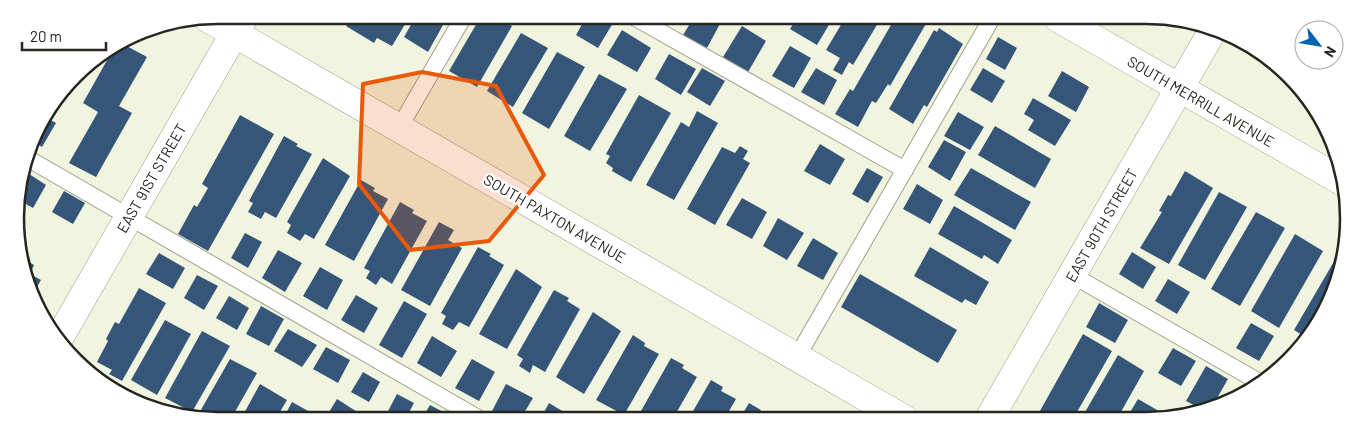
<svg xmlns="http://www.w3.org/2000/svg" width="1364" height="436" font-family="Barlow,sans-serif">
  <rect width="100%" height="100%" fill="#f1f5df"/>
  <!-- building -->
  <path fill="#355679" d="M338,15L410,16L392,46L377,38L374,43L346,26L349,21Z
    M416,16H427L443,25L428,52L404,37Z
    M481,16H494L512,26L477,87L449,71Z
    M550,16H570L565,25Z
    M586,17H602L613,23L598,48L576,35Z
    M694,17H712L721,22L707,48L683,35Z
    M797,17H824L833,18L817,45L790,29Z
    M845,18H881L853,65L849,62L842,75L833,70L840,58L826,50Z
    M895,18H919L927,22L890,86L888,84L876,103L872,101L858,127L835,114L850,89L853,91Z
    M742,26L766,41L748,72L723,57Z
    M939,28L963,44L927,107L924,105L913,124L889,109L934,30L937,32Z
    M622,30L651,48L637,72L607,55Z
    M521,33L548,48L513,107L487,91Z
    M998,37L1017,48L1005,70L986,59Z
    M121,43L147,57L119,106L132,113L96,177L69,163L98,112L83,103L115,46Z
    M790,46L811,58L794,88L772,76Z
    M557,52L585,67L549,129L522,113Z
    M669,54L696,69L681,95L655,79Z
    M88,63L75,85L71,83L84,66Z
    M702,68L725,81L710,106L687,92Z
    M816,68L837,80L824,105L801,92Z
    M983,68L1005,81L992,103L970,90Z
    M1062,71L1089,87L1076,112L1048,96Z
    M599,74L627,89L590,151L564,136Z
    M639,95L671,113L631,182L612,171L613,168L606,163L610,156L606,154Z
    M1033,98L1071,120L1055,146L1028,130L1034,120L1024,114Z
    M697,111L718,123L674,200L646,185L681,122L689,127Z
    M958,112L984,127L970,150L944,136Z
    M240,115L274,134L208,251L178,234L194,205L197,207L208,188L202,184Z
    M45,117L56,123L42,147L32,140L36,128Z
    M995,126L1051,159L1035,188L978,155Z
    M284,136L298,144L296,146L312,154L276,218L265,212L261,219L248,212L253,203L249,201Z
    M944,140L966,152L950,181L928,167Z
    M820,144L845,159L830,185L804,171Z
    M740,146L748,151L743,159L750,163L715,225L687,209L722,147L735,153Z
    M323,158L350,176L314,239L305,234L300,241L287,233L291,225L287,222Z
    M867,168L883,177L868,203L852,194Z
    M971,168L1031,202L1015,230L954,195Z
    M23,170L46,185L33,208L17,199V192Z
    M1185,171L1213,188L1169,264L1140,248L1162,212L1159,211L1168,195L1171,196Z
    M361,180L375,188L373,191L388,199L354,261L325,245Z
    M917,184L943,200L930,224L903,209Z
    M64,191L85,203L73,224L52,212Z
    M1219,192L1247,207L1205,280L1178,265Z
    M742,198L767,212L752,239L726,225Z
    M400,202L414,210L412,213L427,221L392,284L381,277L376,285L366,278L370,271L364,268Z
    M954,206L1012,240L998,264L984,255L982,259L938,234Z
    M1256,212L1285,228L1240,306L1211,289Z
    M778,218L804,233L787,260L763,246Z
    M439,222L454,230L448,240L462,248L430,306L401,290Z
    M245,233L262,242L248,268L231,258Z
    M1295,234L1323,251L1279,328L1251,311Z
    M813,238L838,253L823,280L797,266Z
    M478,247L491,254L489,256L504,265L469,327L459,322L453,330L442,324L446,316L441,313Z
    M930,247L989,282L976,305L965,299L962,303L914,276Z
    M278,250L302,263L285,292L262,278Z
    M1132,252L1156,267L1143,289L1119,274Z
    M159,253L185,268L173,289L146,274Z
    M21,257L34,265L30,274L41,280L33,294L22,270Z
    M1336,258L1343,262L1322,319L1307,338L1294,330Z
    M320,267L343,280L327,310L303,296Z
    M516,269L542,287L507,349L479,334Z
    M860,274L957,330L938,363L841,307Z
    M197,275L218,286L204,310L184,298Z
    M1168,279L1190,292L1177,314L1155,301Z
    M139,288L166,303L122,381L109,374L112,370L97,362L108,341L106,339L115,322L119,324Z
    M554,290L569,298L567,301L580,309L545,372L533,365L530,373L519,366L523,359L517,355Z
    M356,295L378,308L364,333L341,320Z
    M229,296L249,308L237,330L216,318Z
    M404,301L427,314L402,358L379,345Z
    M1099,303L1128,320L1115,343L1086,327Z
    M261,306L284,319L269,346L246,334Z
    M593,312L621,331L584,394L556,377Z
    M165,320L191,334L157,395L131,380Z
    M1251,323L1274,336L1259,361L1236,348Z
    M288,329L317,345L302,367L274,351Z
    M202,331L230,346L192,412L165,398Z
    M1083,334L1112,351L1073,419H1053L1049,417L1048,419H1038L1036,418Z
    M633,335L645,343L644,346L659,354L624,415L596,400Z
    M432,336L457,351L441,377L417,363Z
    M326,347L350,360L338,383L313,369Z
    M1173,348L1196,361L1181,386L1158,373Z
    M1118,355L1144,371L1117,419H1081Z
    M671,358L684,365L682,368L697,377L675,415L673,418H637Z
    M230,359L257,373L232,417H202L198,415Z
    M472,359L495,372L479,401L455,388Z
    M1206,366L1228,379L1212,407L1203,410L1186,401Z
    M363,372L380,382L369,402L351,392Z
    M711,380L723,387L721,391L736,399L725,418H689Z
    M260,384L287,400L277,417H242Z
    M506,384L533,398L521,418H500L491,413Z
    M1240,387L1248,392L1232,401Z
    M397,394L414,403L406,418H395L387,413Z
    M337,399L362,415L360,417H326Z
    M1138,399L1164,414L1161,419H1126Z
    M292,402L319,417H284Z
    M549,403L574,418H541Z
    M749,403L761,410L759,413L769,418H740Z
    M430,405L451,416L450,418H422Z"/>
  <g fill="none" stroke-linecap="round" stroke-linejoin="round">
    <defs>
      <path id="lane" d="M634,17L905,170
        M399,128L464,16
        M27,158L478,418
        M1072,275L1261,383
        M797,357L992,18"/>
      <path id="street" d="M206,17L904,419
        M1058,18L1345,183
        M57,342L245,15
        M989,419L1213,30"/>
    </defs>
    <!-- lane casing -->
    <use href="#lane" stroke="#9ea18d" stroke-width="18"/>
    <!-- street casing -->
    <use href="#street" stroke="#9ea18d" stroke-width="29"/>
    <!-- lane -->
    <use href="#lane" stroke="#fff" stroke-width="16"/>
    <!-- street -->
    <use href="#street" stroke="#fff" stroke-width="28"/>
  </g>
  <!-- marked area -->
  <path fill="#e8590c" fill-opacity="0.2" stroke="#e8590c" stroke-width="4" stroke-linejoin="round" d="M422,72L496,86L544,175L489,241L410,250L359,184L363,84Z"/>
  <g text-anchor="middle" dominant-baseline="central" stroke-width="5" stroke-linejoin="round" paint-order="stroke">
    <!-- street labels -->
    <g font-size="15" fill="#25261f" stroke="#fff">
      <text transform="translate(1201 101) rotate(30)">SOUTH MERRILL AVENUE</text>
      <text transform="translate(151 178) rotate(-60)">EAST 91ST STREET</text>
      <text transform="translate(555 218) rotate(30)">SOUTH PAXTON AVENUE</text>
      <text transform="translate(1101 225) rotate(-60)">EAST 90TH STREET</text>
    </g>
  </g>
  <!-- crop -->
  <path d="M0 0H1364V436H0ZM218 24H1146A194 194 0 0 1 1340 218V218A194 194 0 0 1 1146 412H218A194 194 0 0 1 24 218V218A194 194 0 0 1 218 24Z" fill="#fff" fill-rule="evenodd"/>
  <path fill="none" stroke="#25261f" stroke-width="2.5" d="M218 24H1146A194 194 0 0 1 1340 218V218A194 194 0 0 1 1146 412H218A194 194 0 0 1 24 218V218A194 194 0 0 1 218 24Z"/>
  <!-- north arrow -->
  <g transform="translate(1319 45) rotate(121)"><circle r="24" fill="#ffffff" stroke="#a8a8a5"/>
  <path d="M0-4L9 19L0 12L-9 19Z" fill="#0162af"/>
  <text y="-8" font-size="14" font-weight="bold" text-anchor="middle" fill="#25261f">N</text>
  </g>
  <!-- scale -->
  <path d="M22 42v8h84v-8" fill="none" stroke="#25261f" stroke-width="2.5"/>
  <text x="30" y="42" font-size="15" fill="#25261f" stroke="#ffffff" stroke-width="4" paint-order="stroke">20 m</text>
</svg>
